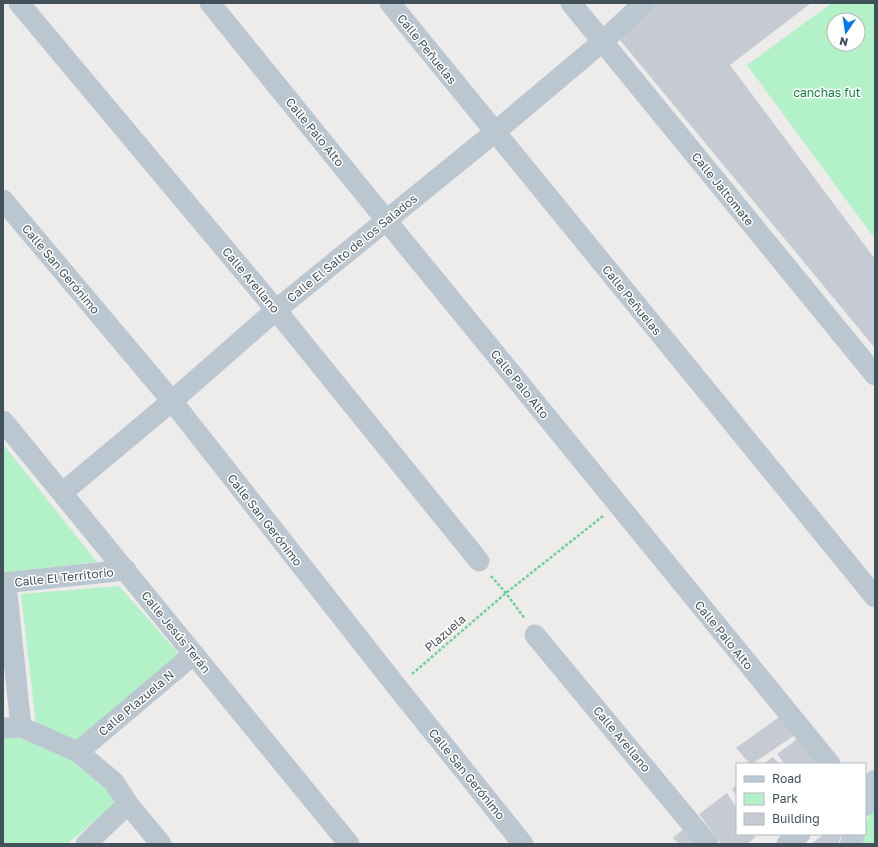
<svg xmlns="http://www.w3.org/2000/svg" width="878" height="847" font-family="'Golos Text',sans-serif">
  <rect width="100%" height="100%" fill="#eeebeb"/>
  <!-- green -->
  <path fill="#b3f2c8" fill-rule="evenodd" d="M832,3H875V239L747,65ZM834,20H858V44H834Z
    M3,444L97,562L3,573Z
    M119,586L179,654L76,741L36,724L21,594Z
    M3,736H13L67,757L105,786L115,804L67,844H3Z
    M875,807V839L873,844H859L861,834H865V823Z"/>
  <!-- building -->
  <path fill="#c6cad2" d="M653,3H811L730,65L875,259V348L615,34Z
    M782,715L798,733L752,764H750L736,748Z
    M800,737L822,764H785L777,754Z
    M773,757L779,764H763Z
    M737,785V796L732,789Z
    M727,793L737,809V834H753L755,837L748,844H721L699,814Z
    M687,826L701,844H679L673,838Z
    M824,834H842L838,844H811Z"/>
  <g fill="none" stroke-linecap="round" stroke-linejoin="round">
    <!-- path -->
    <path stroke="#68d398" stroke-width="2.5" stroke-dasharray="3 2" stroke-linecap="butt" d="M491,576L506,593L525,619
      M412,674L506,593L603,516"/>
    <!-- minor -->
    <path stroke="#bac7d0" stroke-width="21" d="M19,3L276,310L479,561
      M210,3L386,220L830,764
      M390,3L875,597
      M571,3L875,375
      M3,200L172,401L397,687L523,844
      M3,421L349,844
      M62,493L172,401L276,310L495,132L602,42L644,3
      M3,583L126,570
      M6,583L21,727
      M535,635L708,844
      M3,728L21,727L78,752L114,782L128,804L161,844
      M78,752L194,654
      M86,844L128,804
      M787,844L800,834"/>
    <!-- secondary -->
    <path stroke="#bbcad7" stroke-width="22" d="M865,805L875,781
      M851,844L854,834"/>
  </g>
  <g text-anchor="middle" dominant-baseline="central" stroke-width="3" stroke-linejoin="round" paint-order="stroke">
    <!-- street labels -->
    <g font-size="12" fill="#42505a" stroke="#fff">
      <text transform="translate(427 49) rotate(51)">Calle Peñuelas</text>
      <text transform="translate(315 132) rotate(51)">Calle Palo Alto</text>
      <text transform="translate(723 189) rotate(51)">Calle Jaltomate</text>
      <text transform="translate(352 248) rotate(-39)">Calle El Salto de los Salados</text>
      <text transform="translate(61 269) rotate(50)">Calle San Gerónimo</text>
      <text transform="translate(251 280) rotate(50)">Calle Arellano</text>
      <text transform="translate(632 300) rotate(51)">Calle Peñuelas</text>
      <text transform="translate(520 384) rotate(51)">Calle Palo Alto</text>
      <text transform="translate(265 520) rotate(52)">Calle San Gerónimo</text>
      <text transform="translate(64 577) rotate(-6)">Calle El Territorio</text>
      <text transform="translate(176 632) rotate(51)">Calle Jesús Terán</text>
      <text transform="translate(445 633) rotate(-41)">Plazuela</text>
      <text transform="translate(724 635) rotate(51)">Calle Palo Alto</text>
      <text transform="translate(136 703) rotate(-40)">Calle Plazuela N</text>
      <text transform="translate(622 739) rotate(50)">Calle Arellano</text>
      <text transform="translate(467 774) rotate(51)">Calle San Gerónimo</text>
    </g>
    <!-- park labels -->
    <g font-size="12" fill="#0e8040" stroke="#fff">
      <text x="827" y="92">canchas fut</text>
    </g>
  </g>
  <!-- border -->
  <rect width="878" height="847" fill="none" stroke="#42505a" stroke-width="8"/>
  <!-- legend -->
  <rect x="736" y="763" width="130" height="72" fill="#ffffff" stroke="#b3b9bd"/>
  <rect x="744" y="776" width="20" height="6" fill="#bbcad7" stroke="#b3b9bd"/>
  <text x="772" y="783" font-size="12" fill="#42505a">Road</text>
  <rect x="744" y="793" width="20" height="12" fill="#b3f2c8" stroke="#b3b9bd"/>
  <text x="772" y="803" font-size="12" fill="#42505a">Park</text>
  <rect x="744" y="813" width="20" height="12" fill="#c6cad2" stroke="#b3b9bd"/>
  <text x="772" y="823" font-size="12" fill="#42505a">Building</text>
  <!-- north arrow -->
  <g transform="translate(846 32) rotate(193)"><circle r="19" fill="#ffffff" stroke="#b3b9bd"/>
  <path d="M0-3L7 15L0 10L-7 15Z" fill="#0878eb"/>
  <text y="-6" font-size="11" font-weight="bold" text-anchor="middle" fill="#42505a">N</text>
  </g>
</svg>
